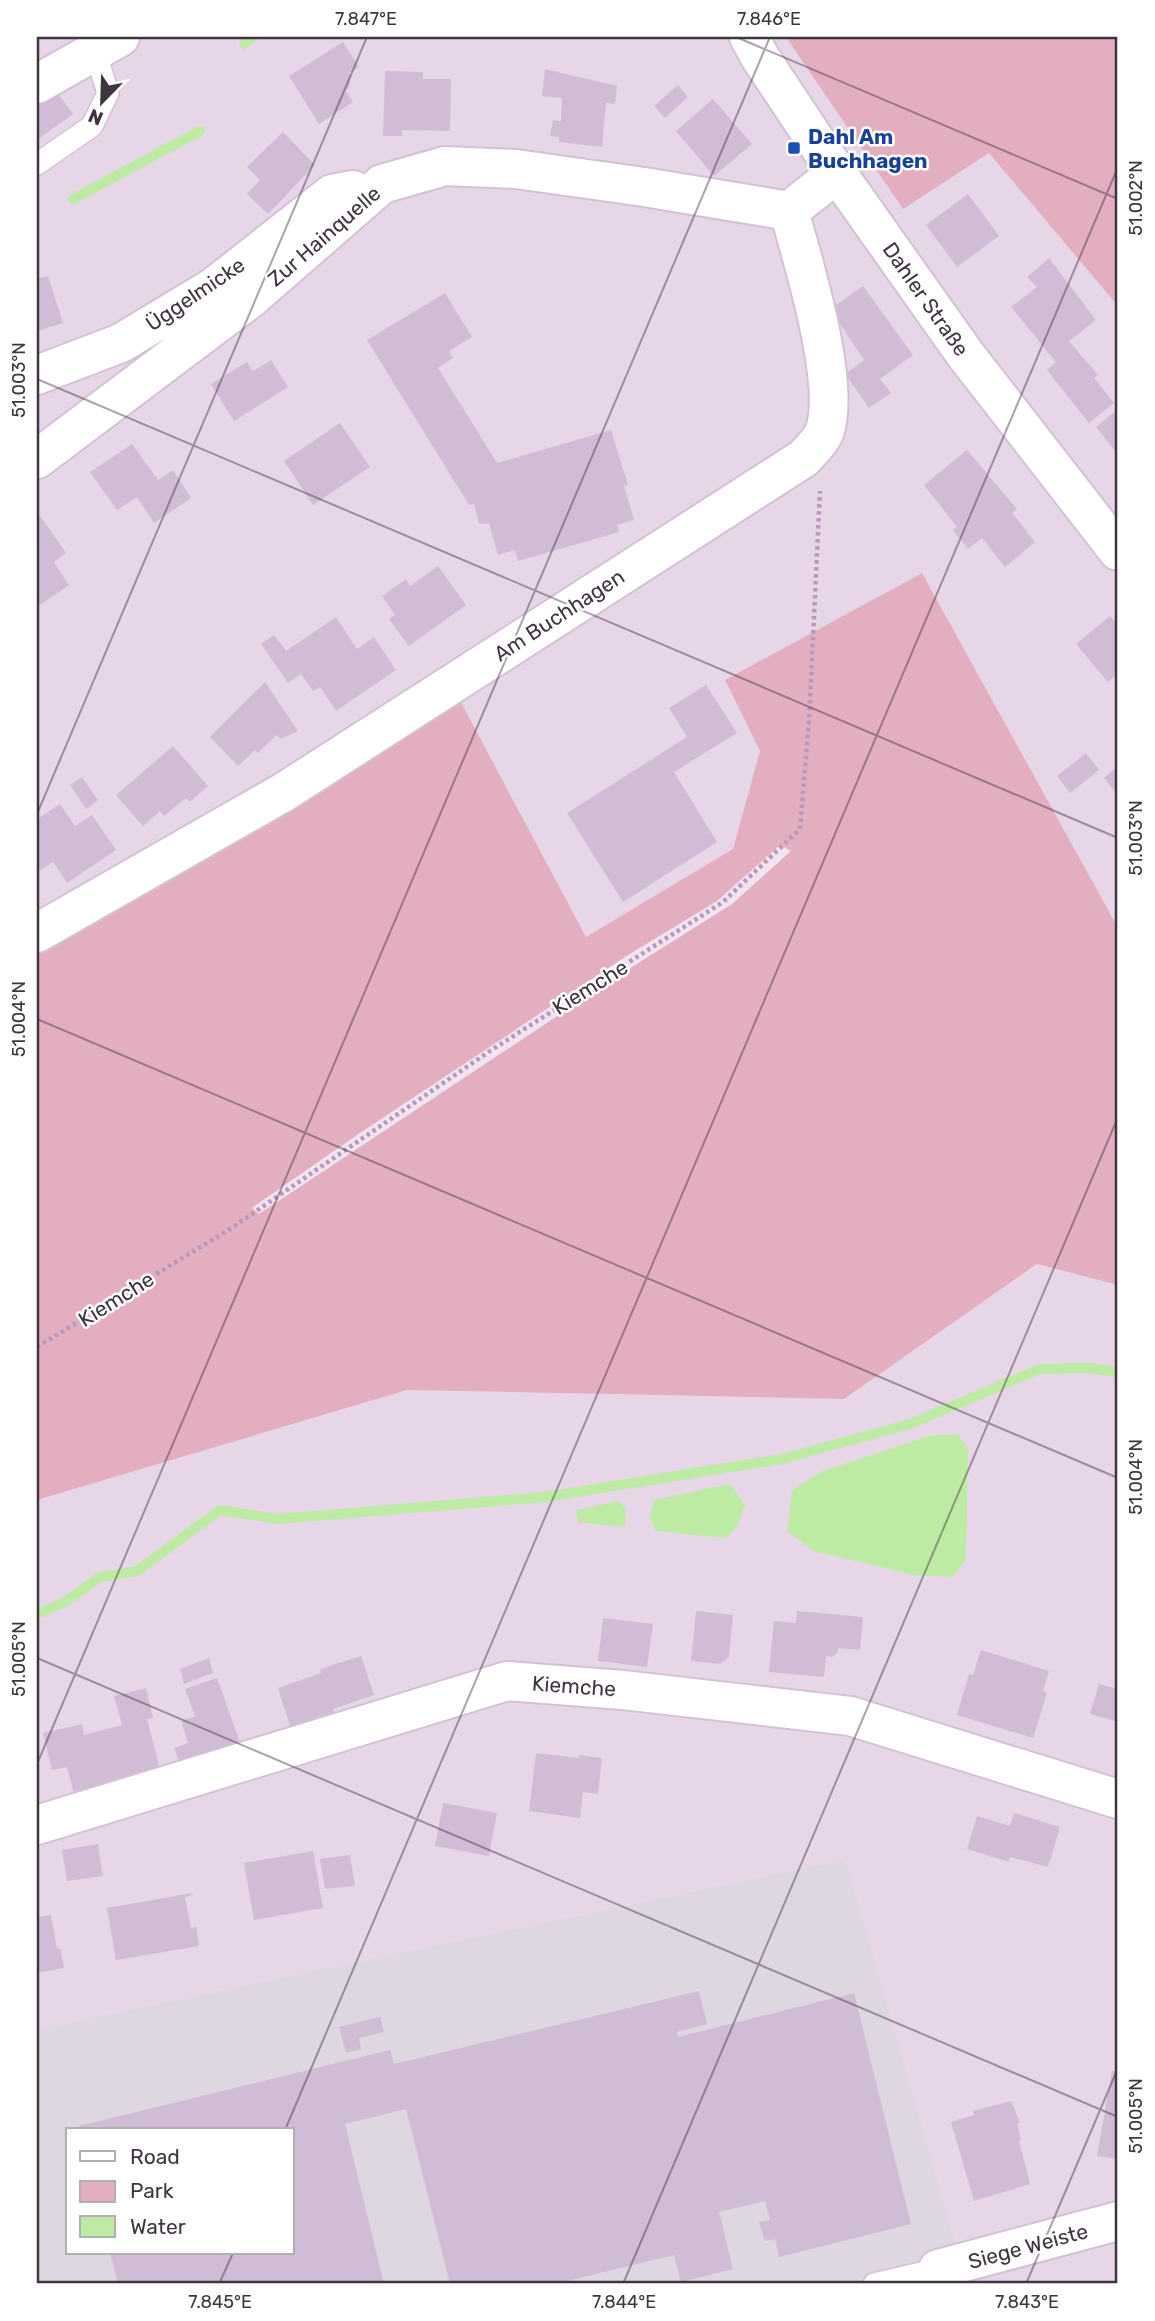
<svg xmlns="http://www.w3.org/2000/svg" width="1155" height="2321" font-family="Rubik,sans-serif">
  <rect width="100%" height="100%" fill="#f0e4f1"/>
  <!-- residential -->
  <path fill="#e7d6e8" d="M37,37H1118V928L1115,923L725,680L760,751L733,850L586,937L457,698L37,949Z
    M1037,1264L1118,1285V2284H967L844,1859L37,2029V1500L407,1390L844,1399Z"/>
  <!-- industrial -->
  <path fill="#ded6e0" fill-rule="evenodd" d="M845,1859L967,2284H37V2029ZM68,2130H292V2253H68Z"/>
  <!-- green -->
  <path fill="#e3afc0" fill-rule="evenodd" d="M786,37H1118V306L989,153L903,209Z
    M922,573L1118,928V1285L1037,1264L844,1399L407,1390L37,1500V949L458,697L586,937L733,849L760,751L725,680ZM780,845L791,851L732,904L616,977L259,1214L252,1208L357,1135L625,957L717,901Z"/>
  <!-- water -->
  <path fill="#beeba3" d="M957,1434L968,1448L966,1559L953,1577L914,1575L814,1551L787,1531L792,1490L823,1471L930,1436Z
    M730,1484L745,1505L737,1527L726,1538L656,1531L650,1518L654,1500Z
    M619,1501L626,1510L625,1527L578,1522L576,1510Z"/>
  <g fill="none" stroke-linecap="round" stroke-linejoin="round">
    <!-- stream -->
    <path stroke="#beeba3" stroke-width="10" d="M244,44L253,37
      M73,199L200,131
      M37,1614L63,1603L100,1577L137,1571L220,1510L278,1519L545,1497L782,1459L910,1424L1040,1369L1089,1368L1118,1372"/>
  </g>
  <!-- building -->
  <path fill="#d0bdd5" d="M343,42L359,67L349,73L351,76L349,88L345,90L353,102L319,124L289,76Z
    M545,69L617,86L615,104L606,103L602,147L559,142V137L550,136L553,120L561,121L562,98L542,96Z
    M385,71L423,72V79H451L450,131L402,130V136H383Z
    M678,85L688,97L665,118L654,106Z
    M56,91L73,114L37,140V104Z
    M713,99L752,144L714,176L676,131Z
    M283,132L315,165L268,214L247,194L260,180L247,167Z
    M968,194L999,236L957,267L926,225Z
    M1049,258L1096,320L1069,341L1098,375L1094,378L1114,403L1089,423L1047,370L1056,362L1011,307L1037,287L1027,277Z
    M48,276L63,323L37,331V279Z
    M863,286L913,355L880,379L891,393L869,408L845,374L864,360L830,309Z
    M445,293L472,337L449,351L453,358L438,368L497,463L611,430L628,485L624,486L634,520L617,525L619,532L518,561L515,550L498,555L489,523L479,524L474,504L469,505L367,340Z
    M271,360L288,387L234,421L211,384L247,362L253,371Z
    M1118,409V455L1096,427Z
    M340,423L370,467L313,505L284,461Z
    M132,444L158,480L173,470L191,498L154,523L137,497L117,510L90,472Z
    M967,450L1017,509L1012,513L1035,542L1005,567L982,538L968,549L953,530L957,527L924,485Z
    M40,516L66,553L54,562L69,585L37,607V518Z
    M438,566L466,605L409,646L389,619L395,615L382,596L406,579L410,586Z
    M1110,616L1118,625V674L1108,682L1076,644Z
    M336,617L357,649L374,637L396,670L336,711L320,687L313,691L301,674L288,683L261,644L274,635L286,651Z
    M265,682L298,731L281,739L277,735L258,753L255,750L238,766L210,737Z
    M706,685L737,733L674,772L717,842L623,902L567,813L687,737L669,708Z
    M173,746L208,786L190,802L186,798L164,816L160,811L143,826L116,795Z
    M1086,753L1099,770L1070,793L1057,776Z
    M1118,766V796L1104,778Z
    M82,777L98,800L86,809L70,785Z
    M60,804L75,826L92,815L116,850L67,883L53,862L39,871L37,867V819Z
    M696,1611L733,1615L729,1657L720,1664L691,1661Z
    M797,1611L863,1617L860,1650L838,1648V1652L832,1657L826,1656L824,1677L769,1672L774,1621L796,1623Z
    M603,1618L653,1624L647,1667L598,1661Z
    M981,1650L1049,1671L1043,1691L1047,1693L1033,1738L957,1715L969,1674L973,1675Z
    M361,1656L374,1695L333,1709L334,1712L290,1726L278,1688L321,1673L320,1669Z
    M209,1658L213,1673L184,1684L180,1669Z
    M217,1678L240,1742L180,1764L174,1748L188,1743L181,1721L195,1716L185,1689Z
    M1099,1684L1118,1689V1722L1090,1714Z
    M146,1688L153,1718L147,1719L161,1772L74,1794L67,1767L52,1770L43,1733L82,1724L84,1735L122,1725L114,1696Z
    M536,1753L578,1758L579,1755L602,1758L598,1794L583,1792L580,1818L529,1811Z
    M443,1803L497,1813L489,1856L435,1846Z
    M1014,1813L1060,1827L1048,1867L1010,1857L1009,1862L967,1849L977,1816L1010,1826Z
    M98,1844L103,1876L67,1881L62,1850Z
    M313,1851L323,1908L254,1920L244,1863Z
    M350,1855L355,1886L325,1889L320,1859Z
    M192,1893L193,1895L185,1897L191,1928L196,1927L199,1946L116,1960L107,1908Z
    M51,1915L57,1949L60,1948L64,1968L37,1973V1917Z
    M699,1991L707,2024L677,2032L678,2037L854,1993L911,2224L779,2257L775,2239L765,2241L759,2222L770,2220L765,2201L719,2212L733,2269L681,2282L674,2255L555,2284H450L406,2109L345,2124L384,2284H118L110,2253H292V2130H80L79,2126L390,2050L394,2064Z
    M380,2017L384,2032L359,2038L361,2049L346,2053L339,2027Z
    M1112,2071L1118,2072V2159L1097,2156Z
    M1011,2101L1020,2123L1017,2124L1021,2141H1019L1030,2184L974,2201L951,2122L974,2115L973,2111Z"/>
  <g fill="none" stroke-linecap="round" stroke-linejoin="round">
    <defs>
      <path id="lane" d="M37,164L92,126L108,93L95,51
        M874,2284L938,2269"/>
      <path id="street" d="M749,37L760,57L837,173L965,354L1118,551
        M37,84L120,37
        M37,375L121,343L214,287L332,194L353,190
        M37,459L251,298L382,184L445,166L516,169L644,187L789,211
        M37,933L284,792L804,458C810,451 820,442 824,433C842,386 803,261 789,211L837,173
        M37,1825L507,1681L623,1690L850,1716L1118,1799
        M938,2269L1118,2221"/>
    </defs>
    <!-- lane casing -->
    <use href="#lane" stroke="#d4c1d6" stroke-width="24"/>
    <!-- street casing -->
    <use href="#street" stroke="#d4c1d6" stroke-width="42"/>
    <!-- path -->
    <path stroke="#b899bc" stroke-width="4.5" stroke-dasharray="3.5 3.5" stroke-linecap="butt" d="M37,1347L230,1229L490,1051L723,902L800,829L809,721L820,491"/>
    <!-- lane -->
    <use href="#lane" stroke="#fff" stroke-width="21"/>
    <!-- street -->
    <use href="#street" stroke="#fff" stroke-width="38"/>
  </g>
  <!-- ticks -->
  <path fill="none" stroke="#403442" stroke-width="2" stroke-opacity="0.45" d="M736,37L1118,199M37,379L1118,838M37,814L367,37M37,1019L1118,1478M37,1658L1118,2117M37,1764L770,37M285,2130L1118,167M219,2284L233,2253M623,2284L1118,1117M1026,2284L1118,2068"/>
  <!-- markers -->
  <rect fill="#1a4fb4" stroke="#fff" stroke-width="2.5" x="787" y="141" width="14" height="14" rx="3.5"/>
  <g text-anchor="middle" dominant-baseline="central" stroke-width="5" stroke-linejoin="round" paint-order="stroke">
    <!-- transit labels -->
    <g font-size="21" font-weight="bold" fill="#164399" stroke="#fff" text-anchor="start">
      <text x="808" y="136">Dahl Am<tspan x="808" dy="24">Buchhagen</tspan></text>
    </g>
    <!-- street labels -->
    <g font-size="21" fill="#403442" stroke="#fff">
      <text transform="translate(324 236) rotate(-41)">Zur Hainquelle</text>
      <text transform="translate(195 294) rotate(-34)">Üggelmicke</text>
      <text transform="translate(926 299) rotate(55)">Dahler Straße</text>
      <text transform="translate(559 615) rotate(-33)">Am Buchhagen</text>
      <text transform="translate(590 987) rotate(-32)">Kiemche</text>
      <text transform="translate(116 1299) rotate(-32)">Kiemche</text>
      <text transform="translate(574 1686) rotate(4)">Kiemche</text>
      <text transform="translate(1028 2246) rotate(-15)">Siege Weiste</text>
    </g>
  </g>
  <!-- border -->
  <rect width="1155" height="2321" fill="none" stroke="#ffffff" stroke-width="77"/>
  <!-- legend -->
  <rect x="66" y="2128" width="228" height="126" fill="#ffffff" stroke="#b3aeb3" stroke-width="2"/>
  <rect x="80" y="2151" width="35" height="10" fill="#ffffff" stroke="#b3aeb3" stroke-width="2"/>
  <text x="130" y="2164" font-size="21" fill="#403442">Road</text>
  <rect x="80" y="2181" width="35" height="21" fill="#e3afc0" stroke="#b3aeb3" stroke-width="2"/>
  <text x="130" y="2198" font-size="21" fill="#403442">Park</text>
  <rect x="80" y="2216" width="35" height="21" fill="#beeba3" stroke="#b3aeb3" stroke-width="2"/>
  <text x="130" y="2234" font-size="21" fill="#403442">Water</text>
  <!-- north arrow -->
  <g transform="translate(102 102) rotate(203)" stroke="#ffffff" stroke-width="5" paint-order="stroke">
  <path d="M0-5L12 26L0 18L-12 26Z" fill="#403442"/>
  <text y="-10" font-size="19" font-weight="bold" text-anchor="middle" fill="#403442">N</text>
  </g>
  <rect x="38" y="38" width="1078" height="2244" fill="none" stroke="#403442" stroke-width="2.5"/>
  <g font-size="18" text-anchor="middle" fill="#403442">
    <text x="366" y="25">7.847°E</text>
    <text x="769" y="25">7.846°E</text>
    <text transform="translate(1136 198) rotate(-90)" y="6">51.002°N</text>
    <text transform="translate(19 380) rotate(-90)" y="6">51.003°N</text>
    <text transform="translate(1136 838) rotate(-90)" y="6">51.003°N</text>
    <text transform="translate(19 1019) rotate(-90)" y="6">51.004°N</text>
    <text transform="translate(1136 1477) rotate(-90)" y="6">51.004°N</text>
    <text transform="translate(19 1659) rotate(-90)" y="6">51.005°N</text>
    <text transform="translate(1136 2116) rotate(-90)" y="6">51.005°N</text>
    <text x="220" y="2308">7.845°E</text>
    <text x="624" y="2308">7.844°E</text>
    <text x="1027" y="2308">7.843°E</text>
  </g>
</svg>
